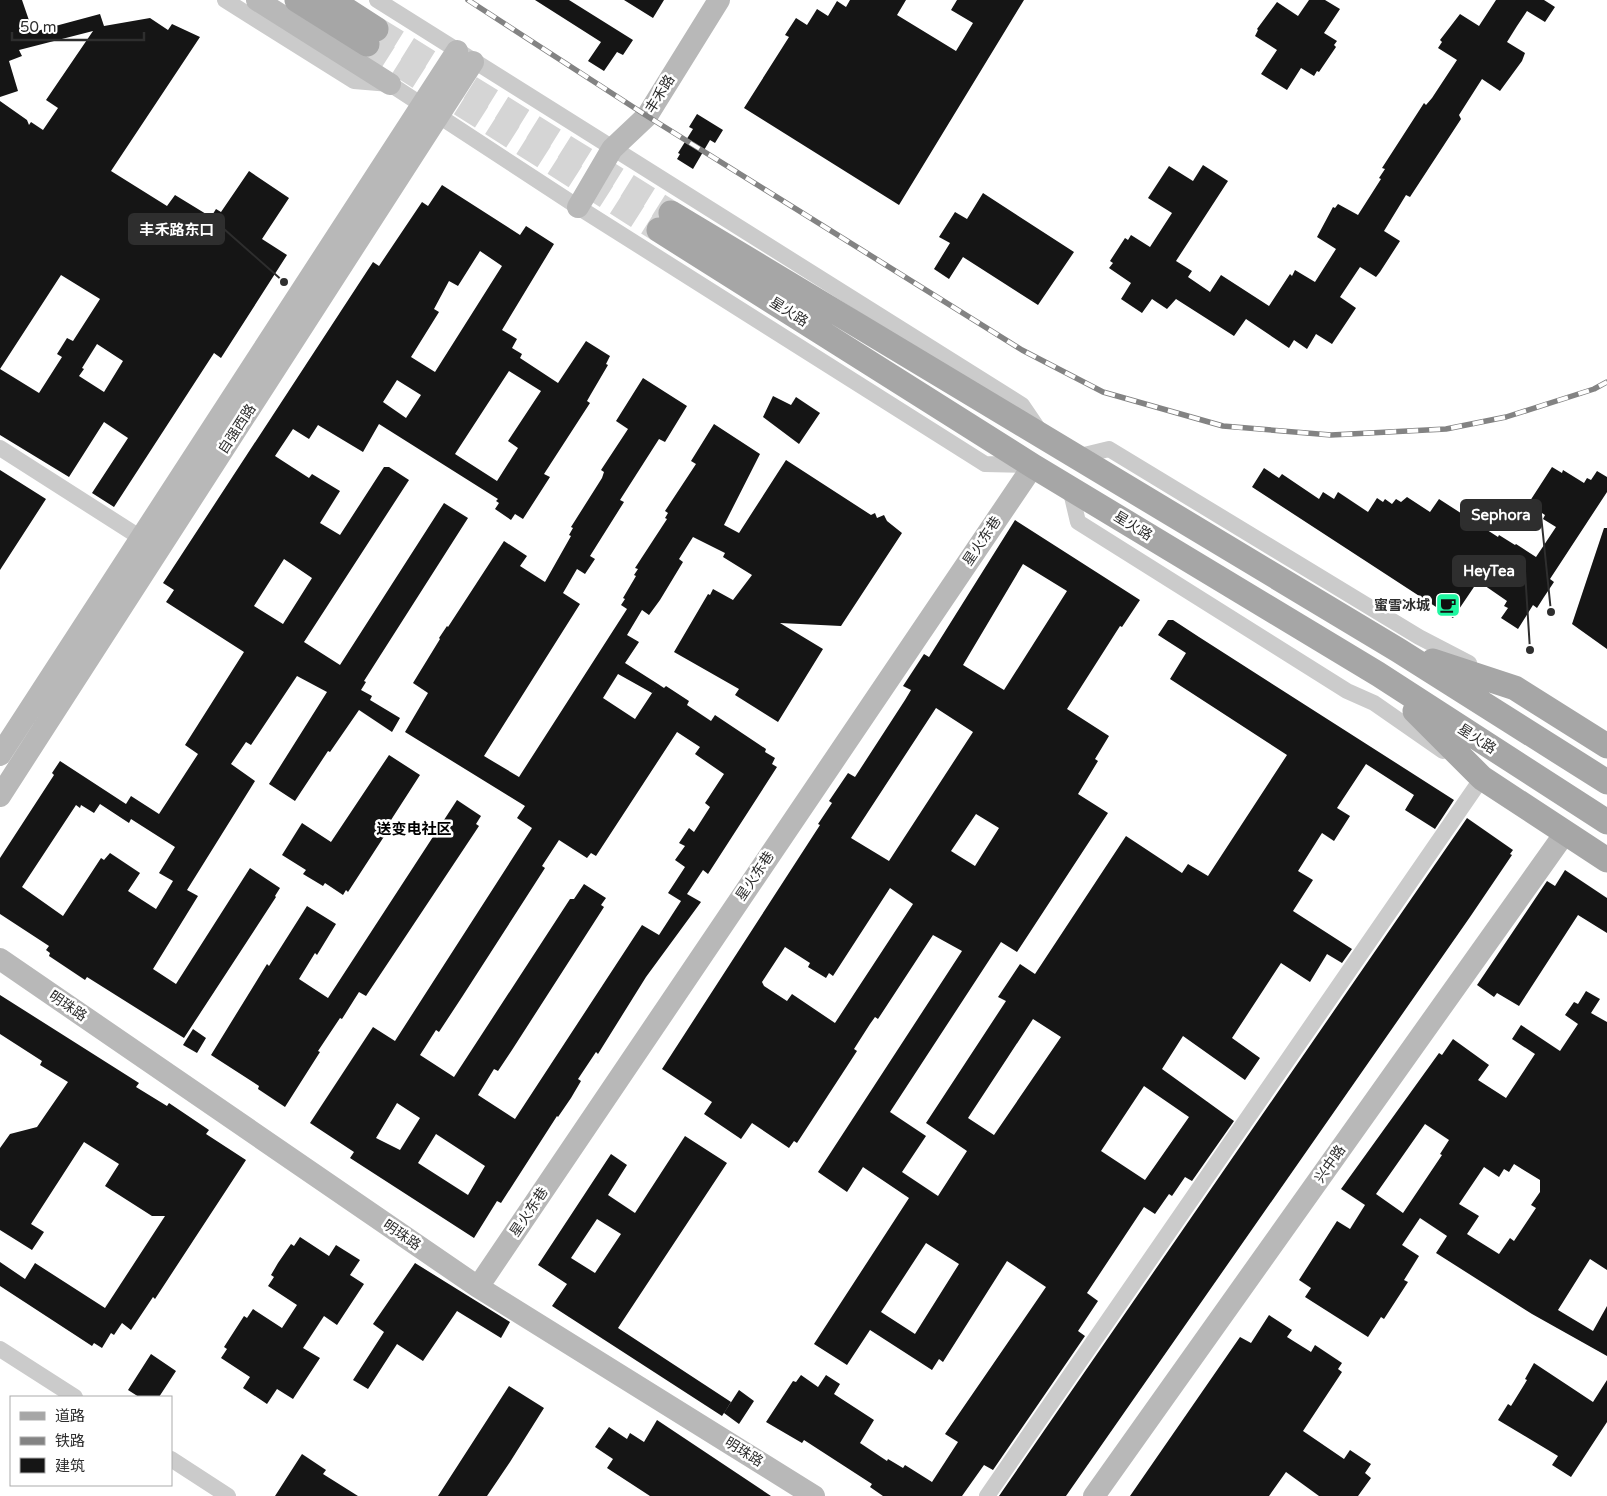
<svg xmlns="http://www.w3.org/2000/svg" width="1607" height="1496" font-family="'Varela Round','Noto Sans SC',sans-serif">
  <rect width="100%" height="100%" fill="#fff"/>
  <!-- building -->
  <path fill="#151515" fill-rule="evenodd" d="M0,0H22L33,32L100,14L104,26L150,18L168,30L172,24L200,37L111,171L167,206L175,195L211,217L216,209L221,212L249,171L289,198L262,239L287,255L221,358L214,353L114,507L92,493L128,438L104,422L69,477L0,435V101L27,120L29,125L31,122L43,130L58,108L46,100L93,31L19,50L22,56L9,61L18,91L0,97ZM61,275L100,299L73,341L67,338L57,354L62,357L39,393L0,369ZM97,344L123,361L104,392L79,376L84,369L82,368Z
    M535,0H569L633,40L623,55L617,52L604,71L588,61L601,42Z
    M624,0H664L653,18Z
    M850,0H906L897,15L956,51L973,23L951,10L957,0H1024L899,205L744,108L789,37L785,35L796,18L807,25L817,9L828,16L837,1L846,7Z
    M1309,0H1325L1340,9L1324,33L1337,41L1334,45L1336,47L1319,72L1317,71L1314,76L1301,68L1287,90L1261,74L1277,50L1255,36L1258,30L1257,29L1277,2L1298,16Z
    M1496,0H1544L1555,7L1545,22L1527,11L1517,26L1507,42L1525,53L1522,61L1500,91L1482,79L1459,115L1461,119L1410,197L1406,195L1384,231L1400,241L1380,272L1376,277L1360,267L1340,297L1356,308L1332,344L1316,334L1307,349L1294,340L1289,348L1246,319L1234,336L1176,299L1167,309L1152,299L1142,313L1121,299L1131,283L1109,268L1113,263L1110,261L1125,238L1128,240L1131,235L1150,247L1172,213L1148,198L1169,166L1193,181L1203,165L1228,181L1176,261L1192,271L1188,277L1210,292L1221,275L1269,306L1290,274L1292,276L1295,270L1315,282L1336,249L1317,237L1333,207L1335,208L1338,204L1358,215L1381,179L1379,178L1385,169L1382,168L1424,103L1426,105L1432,98L1457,60L1438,48L1442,42L1440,40L1460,14L1479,26Z
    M697,114L723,130L715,143L710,140L693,169L677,159L680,154L678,153L693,129L689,127Z
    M442,185L520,235L526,226L554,244L502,330L517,339L512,348L522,354L520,358L558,383L586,341L610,356L606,364L608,365L591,394L587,401L590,403L544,474L550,477L523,519L515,514L511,520L495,509L499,503L496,501L498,499L379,424L363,452L318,425L309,439L293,429L275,456L309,478L312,474L340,491L320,523L340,535L384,467H389L409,480L304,642L340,665L444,503L468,518L364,681L366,682L361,690L372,696L370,700L400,718L392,732L359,710L330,752L328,751L295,801L269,784L327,692L297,676L251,745L246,742L231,764L255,781L187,890L198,896L153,969L176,984L250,868L280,888L275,896L276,897L184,1038L87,977L85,980L49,956L50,953L46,950L49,946L0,914V858L54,775L52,773L60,761L126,804L131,796L159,814L198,754L185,745L244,652L166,602L174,590L163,583L373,262L379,266L422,202L428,206ZM480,251L502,266L435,372L411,357L439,312L434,309L449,281L458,286ZM509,371L541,391L508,441L518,448L497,481L455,454ZM397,380L421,395L406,418L383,402ZM284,559L312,578L283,624L254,606ZM100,804L129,823L131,819L175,847L159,873L173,881L156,909L128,891L140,873L110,853L104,860L101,858L63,916L22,887L76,805L80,808L81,805L94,813Z
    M983,193L1074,252L1038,305L963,257L949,279L934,269L950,243L939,237L955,212L967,219Z
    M643,378L687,406L665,442L659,439L620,500L624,502L590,556L595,559L585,574L577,569L563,593L580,604L484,756L519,777L627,609L621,605L625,599L623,598L636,576L634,575L638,569L635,568L667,519L665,518L668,513L665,511L696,464L691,461L714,424L760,454L724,525L739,533L786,460L871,515L875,513L877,518L884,515L887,521L902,533L841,626L780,623L823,649L778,722L735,695L739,689L674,652L708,594L710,595L713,589L733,600L752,575L723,557L725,553L693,537L679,559L683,562L660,600L649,615L642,610L627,635L639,642L625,663L658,684L652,693L618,674L603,698L635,719L658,684L664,688L666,686L689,701L687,705L711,721L715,715L766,749L765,752L775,758L772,764L777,767L708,874L703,870L687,894L701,902L646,977L598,1054L596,1052L578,1079L581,1081L571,1098L558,1117L557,1116L501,1203L497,1201L474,1238L350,1158L354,1152L310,1123L373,1027L395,1041L532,828L517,818L525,806L405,732L428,693L413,683L440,639L439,638L447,626L448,627L504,541L527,556L520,566L545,582L571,536L569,535L573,528L571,527L602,478L604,472L601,470L628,429L616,421ZM677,732L700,747L695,754L724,774L705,803L710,807L694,832L689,828L679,843L685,846L675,860L685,867L668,893L681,901L659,935L642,925L515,1119L478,1095L494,1069L498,1071L512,1050L604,907L601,905L606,898L584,884L574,899H570L454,1077L420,1055L436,1030L439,1032L462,997L545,868L542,866L559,840L587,858L591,853L596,856ZM397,1103L420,1118L400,1150L376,1138ZM436,1134L485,1166L468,1195L418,1163Z
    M773,396L791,405L796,397L820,413L799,444L763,417Z
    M1552,467L1562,473L1563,470L1584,483L1587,478L1591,480L1597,471L1607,477V492L1550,579L1554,582L1544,597L1537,608L1533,605L1518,629L1501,618L1508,608L1504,606L1507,601L1478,581L1453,618L1252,487L1264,468L1279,478L1282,474L1319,499L1323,492L1334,499L1338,492L1368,512L1377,498L1383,502L1385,499L1392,504L1396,499L1401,502L1407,497L1430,512L1439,499L1498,537L1499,535L1515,545L1516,544L1536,557L1556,527L1543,519L1545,515L1528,504Z
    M0,470L46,499L0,570Z
    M1015,520L1140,600L1122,627L1120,626L1067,709L1109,736L1095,759L1098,761L1078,794L1108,813L1017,952L1001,942L890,1112L926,1136L902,1172L938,1196L967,1151L926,1123L1006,1001L998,997L1020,964L1035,974L1126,836L1182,873L1188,864L1208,876L1287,755L1170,679L1186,653L1158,635L1168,620H1173L1199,637L1454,800L1435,829L1405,810L1414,795L1366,764L1337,808L1350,816L1334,841L1322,833L1298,871L1313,880L1293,911L1352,949L1342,963L1327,954L1310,982L1281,963L1232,1038L1260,1058L1245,1080L1183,1036L1162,1069L1234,1121L1192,1181L1185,1177L1172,1196L1169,1194L1155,1214L1144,1207L1087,1293L1098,1301L1078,1331L1085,1336L993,1470L984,1465L962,1496H883L870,1487L872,1484L804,1440L802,1443L766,1422L793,1381L796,1382L801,1375L818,1387L826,1375L840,1384L834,1394L874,1420L860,1443L887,1461L888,1459L903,1468L905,1465L932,1482L958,1442L945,1434L1046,1287L1007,1261L943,1362L939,1359L932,1370L870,1330L847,1365L814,1344L909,1198L863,1167L847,1192L818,1172L962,951L933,935L878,1019L875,1017L870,1024L854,1049L857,1051L797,1143L794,1141L789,1148L752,1123L741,1139L704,1114L712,1102L662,1069L820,825L818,824L832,803L829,801L848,773L855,777L905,700L911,690L903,686L924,654L929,657ZM1023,564L1067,591L1004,690L963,665ZM936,708L973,732L889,861L851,838ZM976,814L999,828L975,866L951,851ZM890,888L913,904L835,1023L792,994L787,1001L764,986L762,982L785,947L810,963L808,967L826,978L829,973L833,976ZM1033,1019L1061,1037L994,1135L968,1118ZM1144,1086L1189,1117L1145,1180L1101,1151ZM926,1243L959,1264L915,1334L881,1312Z
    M1604,528H1607V649L1572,624Z
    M389,755L420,775L382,834L385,835L348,892L346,890L343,895L325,883L323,886L303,874L306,870L282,855L302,823L331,842Z
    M457,800L481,816L476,824L479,826L366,996L359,992L342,1019L340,1018L318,1051L320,1052L285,1107L258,1089L259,1086L211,1055L267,964L269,966L307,906L336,924L317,955L315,953L299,979L328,998Z
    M1467,818L1513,850L1510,854L1512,855L1470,917L1066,1496H999Z
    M1565,870L1607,898V933L1578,915L1519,1006L1497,993L1494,997L1477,985L1547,881L1555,886Z
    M1586,991L1600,999L1591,1013L1607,1022V1270L1590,1259L1558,1310L1593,1331L1607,1306V1356L1532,1314L1436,1253L1447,1236L1420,1218L1402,1245L1419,1256L1404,1280L1408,1282L1384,1319L1381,1317L1368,1337L1305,1297L1311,1288L1299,1280L1337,1221L1350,1229L1365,1205L1341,1189L1439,1053L1442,1055L1453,1039L1489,1065L1478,1080L1506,1098L1535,1054L1512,1039L1521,1025L1560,1051L1578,1024L1565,1015L1574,1002L1578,1004ZM1425,1124L1449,1140L1440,1154L1442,1155L1403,1213L1376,1194ZM1514,1164L1540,1180V1192L1531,1205L1536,1208L1514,1241L1510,1238L1499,1254L1467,1234L1479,1216L1459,1204L1484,1167L1499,1177L1504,1169L1509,1172Z
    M0,995L139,1083L136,1087L167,1106L169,1103L209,1130L206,1134L246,1160L155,1299L153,1297L131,1330L122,1323L114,1335L111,1333L102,1348L94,1343L92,1346L0,1286V1262L25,1279L35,1263L105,1308L165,1216H152L105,1186L119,1164L84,1142L31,1224L44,1232L32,1250L0,1230V1148L10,1134L37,1127L68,1082L40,1065L42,1061L0,1034Z
    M193,1029L206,1038L197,1053L183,1045Z
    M685,1136L727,1163L618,1328L731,1402L722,1416L552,1306L567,1284L538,1265L611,1154L627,1165L608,1195L635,1213ZM597,1219L621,1234L595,1273L571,1258Z
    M300,1237L329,1256L336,1245L360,1260L350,1275L364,1284L337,1325L324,1316L303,1348L320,1358L293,1399L277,1389L267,1404L243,1388L250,1377L221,1358L227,1349L224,1347L244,1316L247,1318L253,1309L282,1328L297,1305L268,1286L274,1277L271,1275L278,1263L291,1244L294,1246Z
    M415,1263L510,1322L501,1338L457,1311L423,1361L397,1344L368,1389L353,1380L384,1332L373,1324Z
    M1269,1315L1292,1330L1287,1337L1311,1352L1315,1345L1342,1363L1338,1369L1342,1372L1303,1431L1344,1459L1350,1450L1371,1464L1365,1473L1371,1478L1358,1496H1319L1286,1472L1269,1496H1130L1240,1337L1251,1343Z
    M151,1354L176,1371L159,1397H139L128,1390Z
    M1534,1363L1593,1402L1607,1380V1422L1571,1477L1552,1465L1558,1456L1498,1420L1508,1404L1511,1406L1527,1380L1525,1379Z
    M509,1386L544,1408L510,1462L487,1496H438Z
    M739,1390L754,1401L739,1424L724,1413Z
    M657,1420L771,1496H650L607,1468L613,1459L595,1447L609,1427L627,1439L630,1433L644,1442Z
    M302,1454L326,1470L323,1474L358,1496H275Z"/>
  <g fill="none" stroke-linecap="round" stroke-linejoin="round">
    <!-- primary-tunnel -->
    <path stroke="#d5d5d5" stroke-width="25" stroke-dasharray="25 12" stroke-linecap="butt" d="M376,29L671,213
      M367,44L659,230"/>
    <!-- street -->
    <path stroke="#cbcbcb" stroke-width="16" d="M225,0L354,81L390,84L578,207L985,464L1028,465
      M377,0L1022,405L1039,430
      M0,448L141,538
      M1076,457L1109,449L1419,637L1469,663
      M1070,488L1078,522L1347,691L1374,703L1443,751
      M0,1349L75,1397
      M171,1459L228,1496
      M987,1496L1482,778L1475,773"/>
    <!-- secondary -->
    <path stroke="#b8b8b8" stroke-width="22" d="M257,0L390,84
      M578,207L612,149L647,116L719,0
      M0,755L457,51
      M0,796L473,62
      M0,959L478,1287L814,1496
      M478,1287L1033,466
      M1094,1496L1565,833"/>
    <!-- primary -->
    <path stroke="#a6a6a6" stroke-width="25" d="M297,0L367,44
      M331,0L376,29
      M671,213L1398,650L1607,782
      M659,230L1033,466L1378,674L1607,822
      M1433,661L1515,688L1607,746
      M1415,711L1482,778L1607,860"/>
    <defs>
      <path id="rail" d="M468,0L647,116L1022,350L1103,392L1223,426L1331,435L1446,429L1506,417L1594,389L1607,382"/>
    </defs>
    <!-- rail casing -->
    <use href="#rail" stroke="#838383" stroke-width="5.5"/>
    <!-- rail -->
    <use href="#rail" stroke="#fff" stroke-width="4" stroke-dasharray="11" stroke-linecap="butt"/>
  </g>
  <!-- icons -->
  <defs>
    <symbol id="cafe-square" viewBox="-11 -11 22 22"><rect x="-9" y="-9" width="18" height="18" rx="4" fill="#1ff7a1" stroke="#fff"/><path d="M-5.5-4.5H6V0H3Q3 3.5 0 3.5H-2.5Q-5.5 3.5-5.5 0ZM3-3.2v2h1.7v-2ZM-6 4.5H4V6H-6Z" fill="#111"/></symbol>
  </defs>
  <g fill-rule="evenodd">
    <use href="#cafe-square" x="1434" y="591" width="28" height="28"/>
  </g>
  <g text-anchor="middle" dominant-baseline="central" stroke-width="5" stroke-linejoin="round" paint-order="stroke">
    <!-- street labels -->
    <g font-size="14" fill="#2e2e2e" stroke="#fff">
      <text transform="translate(660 94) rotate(-58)">丰禾路</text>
      <text transform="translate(789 312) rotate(32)">星火路</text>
      <text transform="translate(237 429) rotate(-57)">自强西路</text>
      <text transform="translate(1133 526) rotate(31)">星火路</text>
      <text transform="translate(982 541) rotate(-56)">星火东巷</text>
      <text transform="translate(1477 739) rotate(33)">星火路</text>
      <text transform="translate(755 876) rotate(-56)">星火东巷</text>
      <text transform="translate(68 1006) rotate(34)">明珠路</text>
      <text transform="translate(1330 1164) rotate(-55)">兴中路</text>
      <text transform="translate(529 1212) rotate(-56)">星火东巷</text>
      <text transform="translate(402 1235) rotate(34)">明珠路</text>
      <text transform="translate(744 1452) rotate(32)">明珠路</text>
    </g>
    <!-- poi labels -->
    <g font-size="14" font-weight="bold" fill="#2e2e2e" stroke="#fff" text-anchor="end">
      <text x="1430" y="605">蜜雪冰城</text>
    </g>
    <!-- neighbourhood labels -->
    <g font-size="15" font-weight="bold" fill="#000" stroke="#fff">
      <text x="414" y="829">送变电社区</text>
    </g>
  </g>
  <!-- callouts -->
  <path fill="none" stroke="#2e2e2e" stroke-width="2" d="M284 282L224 229M1551 612L1541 515M1530 650L1525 571"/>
  <g fill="#2e2e2e" stroke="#fff" stroke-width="2">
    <circle cx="284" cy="282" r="5"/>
    <circle cx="1551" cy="612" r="5"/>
    <circle cx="1530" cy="650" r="5"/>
  </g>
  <g fill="#2e2e2e" stroke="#2e2e2e" stroke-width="2">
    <rect x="129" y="214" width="95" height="30" rx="5"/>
    <rect x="1461" y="500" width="80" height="30" rx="5"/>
    <rect x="1453" y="556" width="72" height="30" rx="5"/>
  </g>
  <g font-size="15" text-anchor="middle" font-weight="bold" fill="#fff">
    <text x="177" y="235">丰禾路东口</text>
    <text x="1501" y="520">Sephora</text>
    <text x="1489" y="576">HeyTea</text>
  </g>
  <!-- legend -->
  <rect x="10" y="1396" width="162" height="90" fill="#ffffff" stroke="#ababab"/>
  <rect x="20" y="1412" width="25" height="8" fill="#a6a6a6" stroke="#ababab"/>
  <text x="55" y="1421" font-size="15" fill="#2e2e2e">道路</text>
  <rect x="20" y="1437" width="25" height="8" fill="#838383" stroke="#ababab"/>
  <text x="55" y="1446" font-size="15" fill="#2e2e2e">铁路</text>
  <rect x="20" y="1458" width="25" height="15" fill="#151515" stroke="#ababab"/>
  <text x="55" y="1471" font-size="15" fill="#2e2e2e">建筑</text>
  <!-- scale -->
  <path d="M12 32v8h132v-8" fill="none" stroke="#2e2e2e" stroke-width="2.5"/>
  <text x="20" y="32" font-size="15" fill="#2e2e2e" stroke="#ffffff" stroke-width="4" paint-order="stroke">50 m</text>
</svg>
